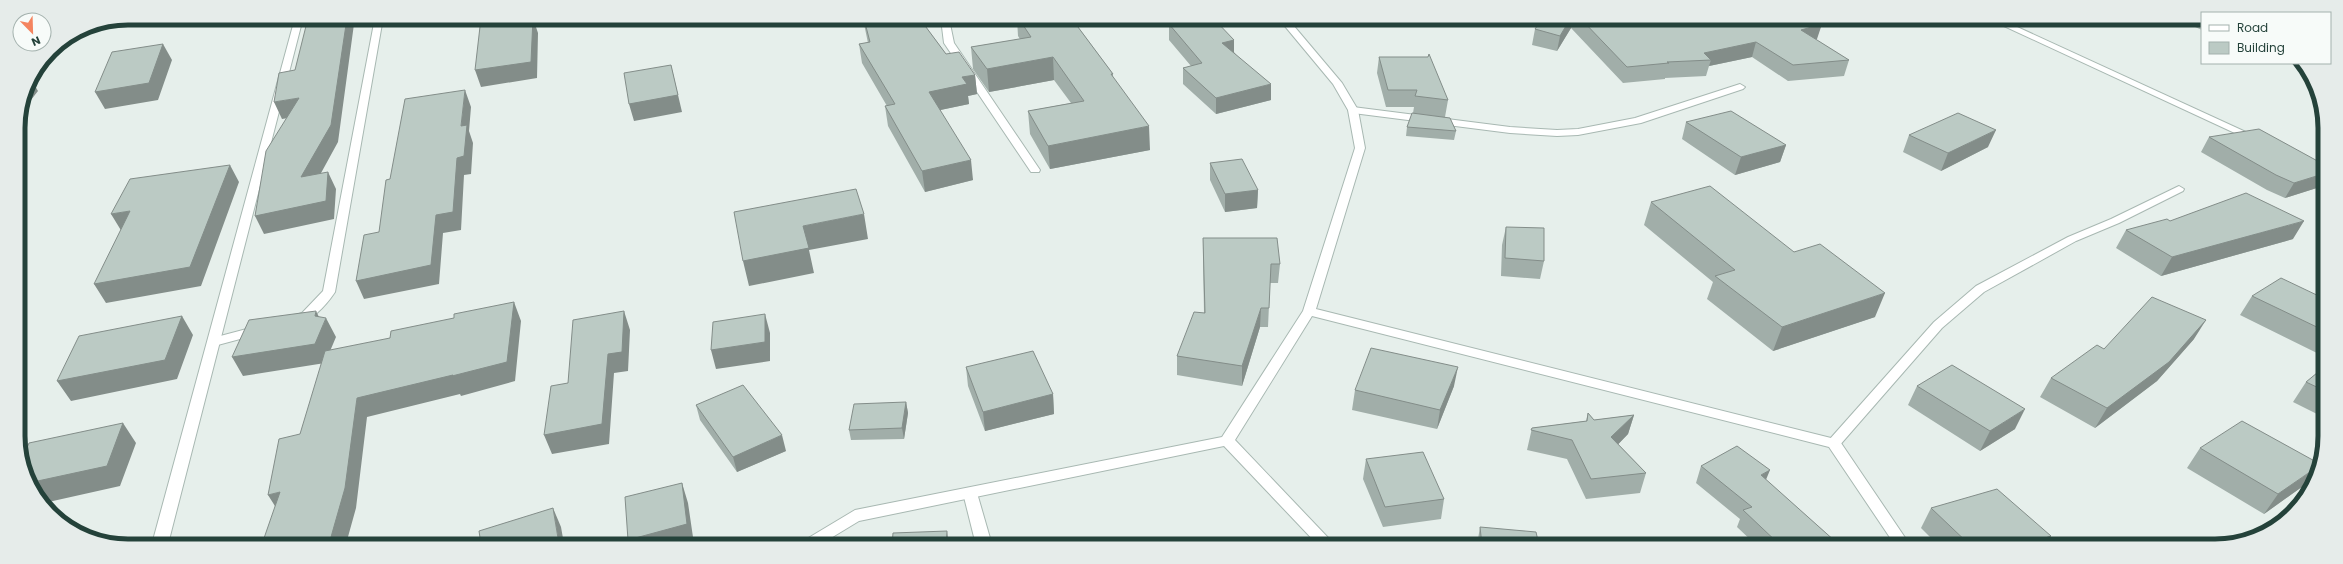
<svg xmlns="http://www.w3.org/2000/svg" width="2343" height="564" font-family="Poppins,sans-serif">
  <rect width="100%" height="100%" fill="#e6efeb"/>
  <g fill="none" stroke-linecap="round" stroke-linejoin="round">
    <defs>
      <path id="service" d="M375,18H383L335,292C327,304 309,326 293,322L291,319L293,316L302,313L323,291Z
        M941,19H949L954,43L1040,170L1039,172H1031L944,43Z
        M1740,84L1745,87L1743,89L1641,123L1578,135L1557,136L1510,133L1353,113L1348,110L1353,107L1510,127L1557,130L1578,129L1635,118Z
        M2179,186L2184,189L2183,191L2119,223L2076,241L1984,292L1942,328L1839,446H1829L1827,443L1829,440L1934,322L1976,286L2068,237L2111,219Z
        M258,326L264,330L262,333L214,346L208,342L209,339Z
        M970,488L975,489L977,493L992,545H976L963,493L965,489Z"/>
      <path id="minor" d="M295,18H303L168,544H152Z
        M1279,19H1288L1342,83L1358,110L1365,148L1316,309L1839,440L1910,545H1895L1829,447L1312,316L1235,440L1335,545H1318L1224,446L859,521L821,544H803L805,540L855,510L1222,437L1303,311L1355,148L1348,110L1333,84Z
        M1991,20H2002L2261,139L2256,142L2252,141Z"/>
    </defs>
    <!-- service casing -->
    <use href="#service" stroke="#a8b8b2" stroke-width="2"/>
    <!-- minor casing -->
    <use href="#minor" stroke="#a8b8b2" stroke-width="2"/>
    <!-- service -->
    <use href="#service" fill="#fff" fill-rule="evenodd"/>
    <!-- minor -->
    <use href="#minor" fill="#fff" fill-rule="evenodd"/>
  </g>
  <!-- wall -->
  <path fill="#a1aea9" d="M863,19H920L946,54L975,75L977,94L968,96L969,104L940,110L973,180L925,192L888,126L885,106H887L862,63L859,44L868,43Z
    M1017,19H1072L1113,74V78L1150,150L1050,169L1030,134L1028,111L1071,103L1054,80L989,92L973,69L971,47L1020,39L1018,36Z
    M1542,19L1813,20L1817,39L1816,40L1849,60L1844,76L1788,81L1752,57L1709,66L1706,76L1665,78V79L1623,83L1571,28L1557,51L1532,45L1535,29Z
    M2188,20H2202V30L2186,23Z
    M1169,24L1234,40V52L1271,100L1216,114L1183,84V68L1191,66L1169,40Z
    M1379,57L1448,100L1445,117L1456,131L1454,140L1406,136L1407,127L1413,113L1414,107H1386L1377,73Z
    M2320,100L2323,107V113L2314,109Z
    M1686,122L1786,145L1780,162L1735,175L1682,139Z
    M1909,135L1988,147L1941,171L1903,152Z
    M2209,137L2323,164V186L2285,198L2267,190L2201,152Z
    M1210,163L1258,190L1257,208L1225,212L1210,180Z
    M1651,202L1794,252L1875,317L1773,351L1707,299L1713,282L1644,225Z
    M2170,221L2293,239L2161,276L2116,248L2126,230Z
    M1506,227L1544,261L1540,279L1501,276L1502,245Z
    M1203,238L1280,264L1278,283H1270L1268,327H1260L1242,386L1177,375V356L1204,313L1203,256Z
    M2252,296L2323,298V356L2240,315Z
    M2194,339L2157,381L2095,428L2040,397L2051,378Z
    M966,367L1053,394L1054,414L985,431L968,386Z
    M2323,368V417L2293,402L2306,382Z
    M1454,386L1437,429L1352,410L1355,390Z
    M1917,386L2015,429L1980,451L1908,405Z
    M906,402L908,413L904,439L851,440L849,430Z
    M696,405L786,451L737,472L700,420Z
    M1588,413L1594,420L1634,415L1628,434L1618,444L1646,473L1640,493L1586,499L1567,459L1527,450L1532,428L1586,421Z
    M2200,448L2306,484L2264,514L2187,468Z
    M1366,459L1444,499L1441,519L1383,527L1363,479Z
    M1701,466L1766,480L1836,542L1835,545H1756L1737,527L1740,519L1696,483Z
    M1931,508L2051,536L2046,546H1939L1921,528Z
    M1480,527L1539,545H1477Z"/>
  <!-- shaded-wall -->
  <path fill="#838d89" d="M347,18H352L354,24L338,142L309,195L301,177Z
    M533,18L538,33L537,78L481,87L475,70Z
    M1570,19H1573L1571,28L1557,51L1560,36Z
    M1822,24L1817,39L1796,46L1801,30Z
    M1234,40V57L1222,43Z
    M1756,42L1752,57L1709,66L1711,60L1704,53Z
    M163,44L172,60L158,100L105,109L95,92Z
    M1053,57L1054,80L989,92L987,69Z
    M671,65L682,112L634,121L629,104Z
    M975,75L977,94L968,96L969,104L931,112L929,92L962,77Z
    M31,79L38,91L20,114L26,86Z
    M1271,84V100L1216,114V98Z
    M465,90L471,107L469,131L473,143L471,174L464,175L461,230L443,233L439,284L364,299L356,281L436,215L457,158L461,126Z
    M299,98L306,115L282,119L274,102Z
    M1149,126L1150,150L1050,169L1048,146Z
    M1996,130L1988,147L1941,171L1948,153Z
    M1786,145L1780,162L1735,175L1741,157Z
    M971,160L973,180L925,192L922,171Z
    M230,165L239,182L201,286L106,303L94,284Z
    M328,172L336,189L334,219L264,234L255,216Z
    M2323,174V186L2285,198L2294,183Z
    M1258,190L1257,208L1225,212V194Z
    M130,211L122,232L111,214Z
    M864,214L868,239L809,250L814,273L749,286L743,261L803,226Z
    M2304,221L2293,239L2161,276L2172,257Z
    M1885,293L1875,317L1773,351L1782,327Z
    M514,302L521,321L515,381L461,396L460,394L367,417L356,508L346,544H329L357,398Z
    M1261,308L1260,327L1242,386V366Z
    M316,311L323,325L326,318L336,337L325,363L243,376L232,357L315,316Z
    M624,311L630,330L628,371L614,373L609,444L552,454L544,435L608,354Z
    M765,314L770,333V361L716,369L711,350Z
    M182,316L193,335L177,379L71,401L57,381Z
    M2206,320L2194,339L2157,381L2095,428L2107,408Z
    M1458,367L1454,386L1437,429L1440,410Z
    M1053,394L1054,414L985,431L983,412Z
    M906,402L908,413L904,439L902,428Z
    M2025,409L2015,429L1980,451L1990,431Z
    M1634,415L1628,434L1606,457L1611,437Z
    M123,423L136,443L120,486L44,503L33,482Z
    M782,435L786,451L737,472L733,457Z
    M2320,465L2306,484L2264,514L2278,494Z
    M1770,470L1763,487L1761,475Z
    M682,483L688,503L694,544H630L628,540Z
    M280,492V514L268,495Z
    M553,508L561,527L564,544H559Z
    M947,531L949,545H946Z
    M2051,536L2046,546H2021Z
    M1836,542L1835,545H1828Z"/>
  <!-- building -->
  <path fill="#bbcac4" stroke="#838d89" d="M308,18H347L331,125L301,177L328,172L326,201L255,216L266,151L299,98L274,102L279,73L295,70Z
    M481,18H533L531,62L475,70Z
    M864,19H920L946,54L959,52L975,75L962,77L967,84L929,92L971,160L922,171L885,106L895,104L859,44L870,42Z
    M1019,19H1072L1113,74H1111L1149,126L1048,146L1028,111L1084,101L1053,57L987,69L971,47L1031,37Z
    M1201,19H1214L1234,40L1222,43L1271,84L1216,98L1183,68L1202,63L1169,24Z
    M1542,19H1570L1560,36L1535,29Z
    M1581,19L1813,20L1822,24L1801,30L1849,60L1793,65L1756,42L1704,53L1711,60L1667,62L1669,63L1627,67Z
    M163,44L149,83L95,92L112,52Z
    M1429,54L1448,100L1415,96L1417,90H1388L1379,57H1428Z
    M671,65L678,95L629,104L624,73Z
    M465,90L461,126L467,125L464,156L457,158L453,212L436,215L431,265L356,281L364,235L379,232L386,180L390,179L405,99Z
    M1731,111L1786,145L1741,157L1686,122Z
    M1412,113L1450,118L1456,131L1407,127Z
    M1958,113L1996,130L1948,153L1909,135Z
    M2259,129L2323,164V174L2294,183L2276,175L2209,137Z
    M1242,159L1258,190L1225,194L1210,163Z
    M230,165L190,267L94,284L130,211L111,214L130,179Z
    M1710,186L1794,252L1820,244L1885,293L1782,327L1715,276L1735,270L1651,202Z
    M856,189L864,214L803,226L809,248L743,261L734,212Z
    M2246,193L2304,221L2172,257L2126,230L2167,219L2170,221Z
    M1506,227L1544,228V261L1505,258Z
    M1203,238H1277L1280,264H1271L1269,308H1261L1242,366L1177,356L1194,312L1205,313Z
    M2281,278L2323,298V330L2252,296Z
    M2152,297L2206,320L2169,362L2107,408L2051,378L2097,345L2104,349Z
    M514,302L507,362L452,376L453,375L357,398L345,488L329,544H262L280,492L268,495L279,439L300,434L325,351L390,338L391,331L454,318V314Z
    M316,311L315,316L326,318L315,344L232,357L249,320Z
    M624,311L622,352L608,354L602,424L544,435L551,386L568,383L573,320Z
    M765,314V342L711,350L713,322Z
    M182,316L165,360L57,381L79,336Z
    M1371,348L1458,367L1440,410L1355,390Z
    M1033,351L1053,394L983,412L966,367Z
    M1952,365L2025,409L1990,431L1917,386Z
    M2323,368V390L2306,382Z
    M743,385L782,435L733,457L696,405Z
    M906,402L902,428L849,430L854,404Z
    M1588,413L1594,420L1634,415L1611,437L1646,473L1591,479L1572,440L1531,430L1532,428L1587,421Z
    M2242,421L2320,464V465L2278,494L2200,448Z
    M123,423L107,466L33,482L22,461L29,443Z
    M1737,446L1770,470L1761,475L1836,542L1828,545H1780L1743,510L1752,507L1701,466Z
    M1423,452L1444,499L1385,507L1366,459Z
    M682,483L687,524L628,540L625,497Z
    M1997,489L2051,536L2021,546H1971L1931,508Z
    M553,508L559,544H481L479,531Z
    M1480,527L1536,532L1539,545H1482Z
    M947,531L946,545H892L893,533Z"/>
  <!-- crop -->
  <path d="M0 0H2343V564H0ZM128 25H2215A103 103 0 0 1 2318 128V436A103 103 0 0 1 2215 539H128A103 103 0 0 1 25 436V128A103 103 0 0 1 128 25Z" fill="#e6ecea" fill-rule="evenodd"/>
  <path fill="none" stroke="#24423a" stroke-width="5" d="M128 25H2215A103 103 0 0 1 2318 128V436A103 103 0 0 1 2215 539H128A103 103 0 0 1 25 436V128A103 103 0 0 1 128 25Z"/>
  <!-- legend -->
  <rect x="2201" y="12" width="130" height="52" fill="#f7fbf9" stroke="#a3b1ad"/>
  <rect x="2209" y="25" width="20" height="6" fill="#ffffff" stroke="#a3b1ad"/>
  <text x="2237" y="32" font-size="12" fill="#24423a">Road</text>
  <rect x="2209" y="42" width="20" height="12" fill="#bbcac4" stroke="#a3b1ad"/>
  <text x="2237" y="52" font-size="12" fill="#24423a">Building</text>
  <!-- north arrow -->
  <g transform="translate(32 32) rotate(157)"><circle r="19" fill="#f7fbf9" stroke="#a3b1ad"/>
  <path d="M0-3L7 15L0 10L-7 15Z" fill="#f4845f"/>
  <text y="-6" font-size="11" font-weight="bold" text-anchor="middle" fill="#24423a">N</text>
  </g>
</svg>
